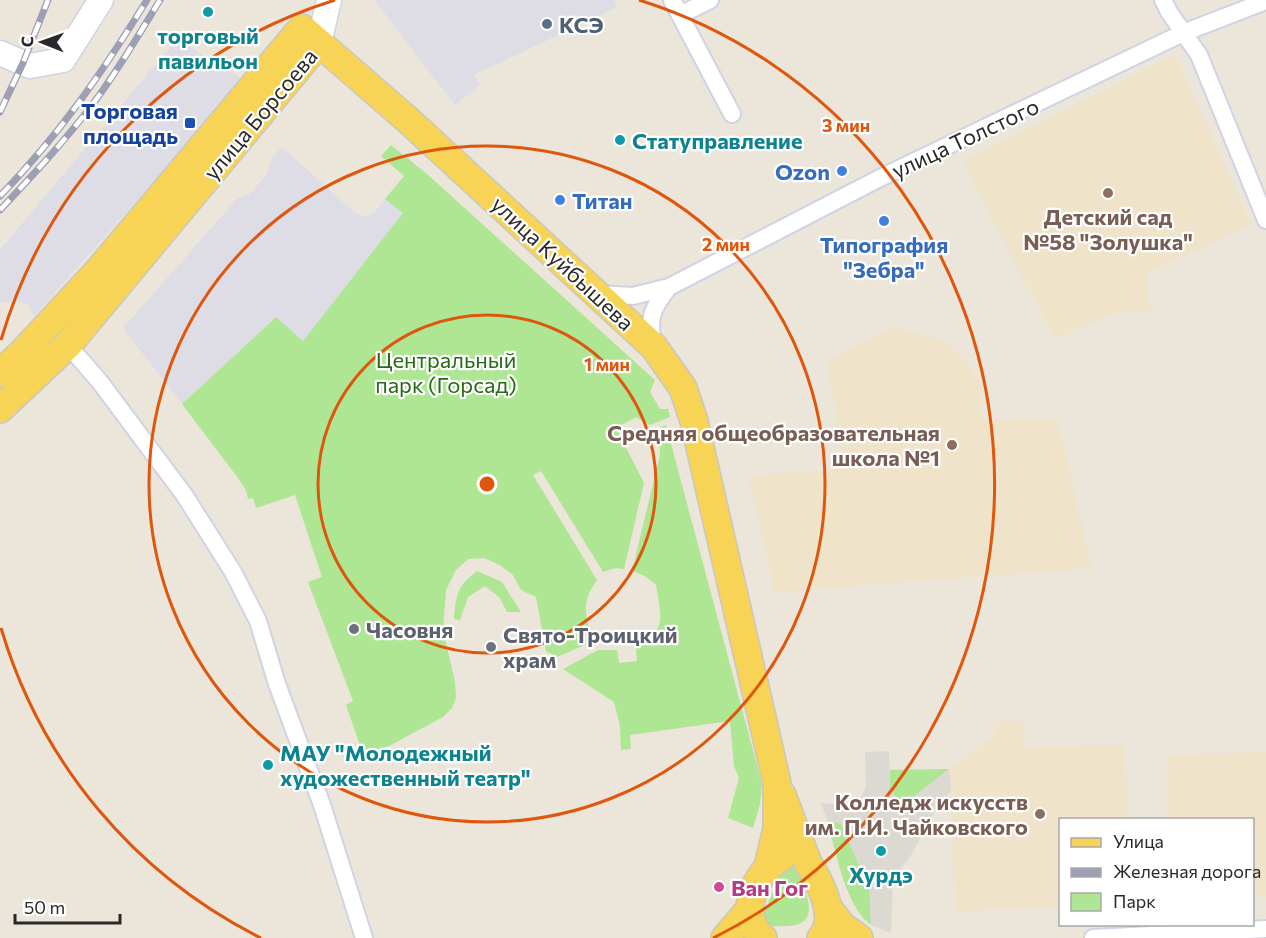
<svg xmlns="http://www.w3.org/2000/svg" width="1266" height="938" font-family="Commissioner,sans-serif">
  <rect width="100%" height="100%" fill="#ece5da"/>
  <!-- industrial -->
  <path fill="#dedce4" d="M374,0H614L617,7L474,75L480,85L455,105Z
    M177,39L244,80L34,316L27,303L0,302V250Z
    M282,147L355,213L364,217L373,214L385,199L404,212L303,341L275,317L182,404L123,328L237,199L249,195L267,174L272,158Z"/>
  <!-- education -->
  <path fill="#efe3c9" d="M1175,54L1251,224L1145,274L1151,311L1109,314L1055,340L963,162Z
    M896,327L942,341L960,354L982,385V419H1041L1058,421L1092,568L775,592L748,476L844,468L827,361L849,348Z
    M1023,721L1024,747L1125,745L1128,819L1060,820V907L955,911L949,769L994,736V722Z
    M1266,752V897L1253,898L1252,820L1168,819L1167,755Z"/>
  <!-- green -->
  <path fill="#aee694" d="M391,145L427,174L655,380L650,392L660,409H668L670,417L650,425L636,417L616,428L644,483L624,569L615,568L603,572L541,471L533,475L597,580C579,605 587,615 592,642L557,657L546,651L536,597L521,590L513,575L500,565L484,558L468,559L456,570L446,590L443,630L455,682L456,698L452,708L443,717L389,746L363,754L346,705L353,701L308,582L322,577L295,495L256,508L253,498L248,499L246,490L238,478L182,404L276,317L303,341L403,213L385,199L404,176L381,156Z
    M666,425L762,784L760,804L753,828L728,818L739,778L734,766L730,721L630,735L631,749L621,750L620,726L614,702L563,669L598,650H617L619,663L637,661L636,647C668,631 661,615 656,585L645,576L632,571L660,455L659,428Z
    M477,571L502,582L521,612H507L500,598L485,586L468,597L460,620L454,619C456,595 457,586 477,571Z
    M949,769L906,803L900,805L890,787V770Z
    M827,820L841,823L858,863L869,878L871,925C845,906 836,851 827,820Z
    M791,863L794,864L798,869C804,891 824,924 788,926C781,926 775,927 768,925L764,917L765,911L781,871Z"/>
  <!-- plaza -->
  <path fill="#dcd8d2" d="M889,751L890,787L900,805L906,803L949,769L951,790L929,820L911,855L893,879L891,933L871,925L869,878L858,863L841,824L827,820L821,803L857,806L866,787L865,752Z"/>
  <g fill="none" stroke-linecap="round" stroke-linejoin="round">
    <defs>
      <path id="street" d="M672,0L732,114
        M1163,0L1169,12L1199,55L1266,220
        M680,15L710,0
        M597,294L633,296L669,287L880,178L1183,33L1266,1
        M68,345L100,382L185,496L233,572L258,621L277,684L322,805L364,938
        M654,346C647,319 652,308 669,287
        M1093,938L1266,929"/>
      <path id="secondary" d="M319,43L329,0
        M0,53L30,66L63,60L101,0"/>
      <path id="primary" d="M0,373L22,353L98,271L302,28L409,121L654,347L683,388L694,421L777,783V829L767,870
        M0,409L68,345L319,43
        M782,795L808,863C820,882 839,918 821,938
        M827,906L842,926L859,938
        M725,938L749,910
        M763,938C737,916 754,872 781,858"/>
    </defs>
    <!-- street casing -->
    <use href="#street" stroke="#d0d3e3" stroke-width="20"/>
    <!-- secondary casing -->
    <use href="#secondary" stroke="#d0d3e3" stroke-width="27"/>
    <!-- primary casing -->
    <use href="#primary" stroke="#c7c7c7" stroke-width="30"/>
    <!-- street -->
    <use href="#street" stroke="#fff" stroke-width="16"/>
    <!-- secondary -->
    <use href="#secondary" stroke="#fff" stroke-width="24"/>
    <!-- primary -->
    <use href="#primary" stroke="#f7d455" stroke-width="27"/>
    <defs>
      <path id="rail" d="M0,112L23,63L48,0
        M0,196C60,134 102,73 147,0
        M0,210C32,176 64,142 92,105C117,72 138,36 160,0"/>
    </defs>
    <!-- rail casing -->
    <use href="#rail" stroke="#9da0b5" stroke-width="7"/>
    <!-- rail -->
    <use href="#rail" stroke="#fff" stroke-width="4.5" stroke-dasharray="14" stroke-linecap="butt"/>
  </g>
  <!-- distance rings -->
  <g fill="none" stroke="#de570d" stroke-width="3">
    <circle cx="487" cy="484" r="169"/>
    <circle cx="487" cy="484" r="338"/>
    <path d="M261 938A507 507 0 0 1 1 628M1 340A507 507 0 0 1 335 0M639 0A507 507 0 0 1 713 938"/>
  </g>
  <!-- markers -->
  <g fill="#0f9aa8" stroke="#fff" stroke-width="2">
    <circle cx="208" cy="12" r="6"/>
    <circle cx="620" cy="140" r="6"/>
    <circle cx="268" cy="765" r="6"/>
    <circle cx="881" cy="851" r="6"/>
  </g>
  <circle fill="#5c6f8a" stroke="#fff" stroke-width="2" cx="547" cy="24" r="6"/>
  <rect fill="#1a4fb4" stroke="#fff" stroke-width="2" x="184" y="117" width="12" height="12" rx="3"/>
  <g fill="#3f7fe0" stroke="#fff" stroke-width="2">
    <circle cx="842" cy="171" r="6"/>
    <circle cx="560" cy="200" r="6"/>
    <circle cx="884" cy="221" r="6"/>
  </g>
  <g fill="#8d6e63" stroke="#fff" stroke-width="2">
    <circle cx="1108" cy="193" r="6"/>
    <circle cx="952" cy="445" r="6"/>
    <circle cx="1040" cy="814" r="6"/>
  </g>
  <g fill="#6b7280" stroke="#fff" stroke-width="2">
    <circle cx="354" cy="629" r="6"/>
    <circle cx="491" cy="647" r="6"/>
  </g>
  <circle fill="#d1479c" stroke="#fff" stroke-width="2" cx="719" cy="887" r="6"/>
  <g text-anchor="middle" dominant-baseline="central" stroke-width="4.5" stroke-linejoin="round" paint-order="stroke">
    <!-- service labels -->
    <g font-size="22" font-weight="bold" fill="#4e5e75" stroke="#fff" text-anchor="start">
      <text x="559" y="24">КСЭ</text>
    </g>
    <!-- culture labels -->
    <g font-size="22" font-weight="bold" fill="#0d838f" stroke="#fff">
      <text x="208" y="35">торговый<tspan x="208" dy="25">павильон</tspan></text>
      <text x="632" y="140" text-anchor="start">Статуправление</text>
      <text x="280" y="752" text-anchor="start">МАУ "Молодежный<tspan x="280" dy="25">художественный театр"</tspan></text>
      <text x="881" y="874">Хурдэ</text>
    </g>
    <!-- transit labels -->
    <g font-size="22" font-weight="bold" fill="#164399" stroke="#fff" text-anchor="end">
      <text x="178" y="110">Торговая<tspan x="178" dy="25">площадь</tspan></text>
    </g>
    <!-- street labels -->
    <g font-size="22" fill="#292929" stroke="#fff">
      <text transform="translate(260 114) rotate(-50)">улица Борсоева</text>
      <text transform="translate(965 138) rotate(-25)">улица Толстого</text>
      <text transform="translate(563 263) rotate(43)">улица Куйбышева</text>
    </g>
    <!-- shop labels -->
    <g font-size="22" font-weight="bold" fill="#366cbe" stroke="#fff" text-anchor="end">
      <text x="830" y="171">Ozon</text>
      <text x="572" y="200" text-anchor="start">Титан</text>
      <text x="884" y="244" text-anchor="middle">Типография<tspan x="884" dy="25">"Зебра"</tspan></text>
    </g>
    <!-- education labels -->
    <g font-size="22" font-weight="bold" fill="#785e54" stroke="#fff" text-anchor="end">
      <text x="1108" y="216" text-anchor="middle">Детский сад<tspan x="1108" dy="25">№58 "Золушка"</tspan></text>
      <text x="940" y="432">Средняя общеобразовательная<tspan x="940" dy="25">школа №1</tspan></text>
      <text x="1028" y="801">Колледж искусств<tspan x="1028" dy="25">им. П.И. Чайковского</tspan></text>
    </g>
    <!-- park labels -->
    <g font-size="22" fill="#266a16" stroke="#fff">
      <text x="446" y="359">Центральный<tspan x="446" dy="25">парк (Горсад)</tspan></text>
    </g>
    <!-- worship labels -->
    <g font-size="22" font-weight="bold" fill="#5b616d" stroke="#fff" text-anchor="start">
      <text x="366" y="629">Часовня</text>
      <text x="503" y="634">Свято-Троицкий<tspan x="503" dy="25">храм</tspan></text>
    </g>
    <!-- hotel labels -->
    <g font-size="22" font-weight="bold" fill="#b23c85" stroke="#fff" text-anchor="start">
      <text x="731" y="887">Ван Гог</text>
    </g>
  </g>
  <circle cx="487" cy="484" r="9" fill="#de570d" stroke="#fff" stroke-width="3"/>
  <g font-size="18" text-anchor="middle" font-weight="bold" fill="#de570d" stroke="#fff" stroke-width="4.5" stroke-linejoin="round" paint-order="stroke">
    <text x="846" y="132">3 мин</text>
    <text x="726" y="251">2 мин</text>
    <text x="607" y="371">1 мин</text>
  </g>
  <!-- legend -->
  <rect x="1059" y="818" width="195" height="108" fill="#ffffff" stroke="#a9a9a9" stroke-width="1.5"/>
  <rect x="1071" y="838" width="30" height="9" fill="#f7d455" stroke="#a9a9a9" stroke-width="1.5"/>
  <text x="1113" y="848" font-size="18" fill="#292929">Улица</text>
  <rect x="1071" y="868" width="30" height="9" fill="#9da0b5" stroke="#a9a9a9" stroke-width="1.5"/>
  <text x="1113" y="878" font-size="18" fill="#292929">Железная дорога</text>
  <rect x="1071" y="893" width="30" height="18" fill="#aee694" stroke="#a9a9a9" stroke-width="1.5"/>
  <text x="1113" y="908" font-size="18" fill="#292929">Парк</text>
  <!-- north arrow -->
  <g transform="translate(42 42) rotate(271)" stroke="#ffffff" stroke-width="4.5" paint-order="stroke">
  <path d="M0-4.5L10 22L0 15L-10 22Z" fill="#292929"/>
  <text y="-9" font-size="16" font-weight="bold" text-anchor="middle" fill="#292929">С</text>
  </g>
  <!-- scale -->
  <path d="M15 914v9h105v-9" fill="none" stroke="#292929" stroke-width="3"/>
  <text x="24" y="914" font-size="18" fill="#292929" stroke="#ffffff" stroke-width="4.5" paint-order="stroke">50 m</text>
</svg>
